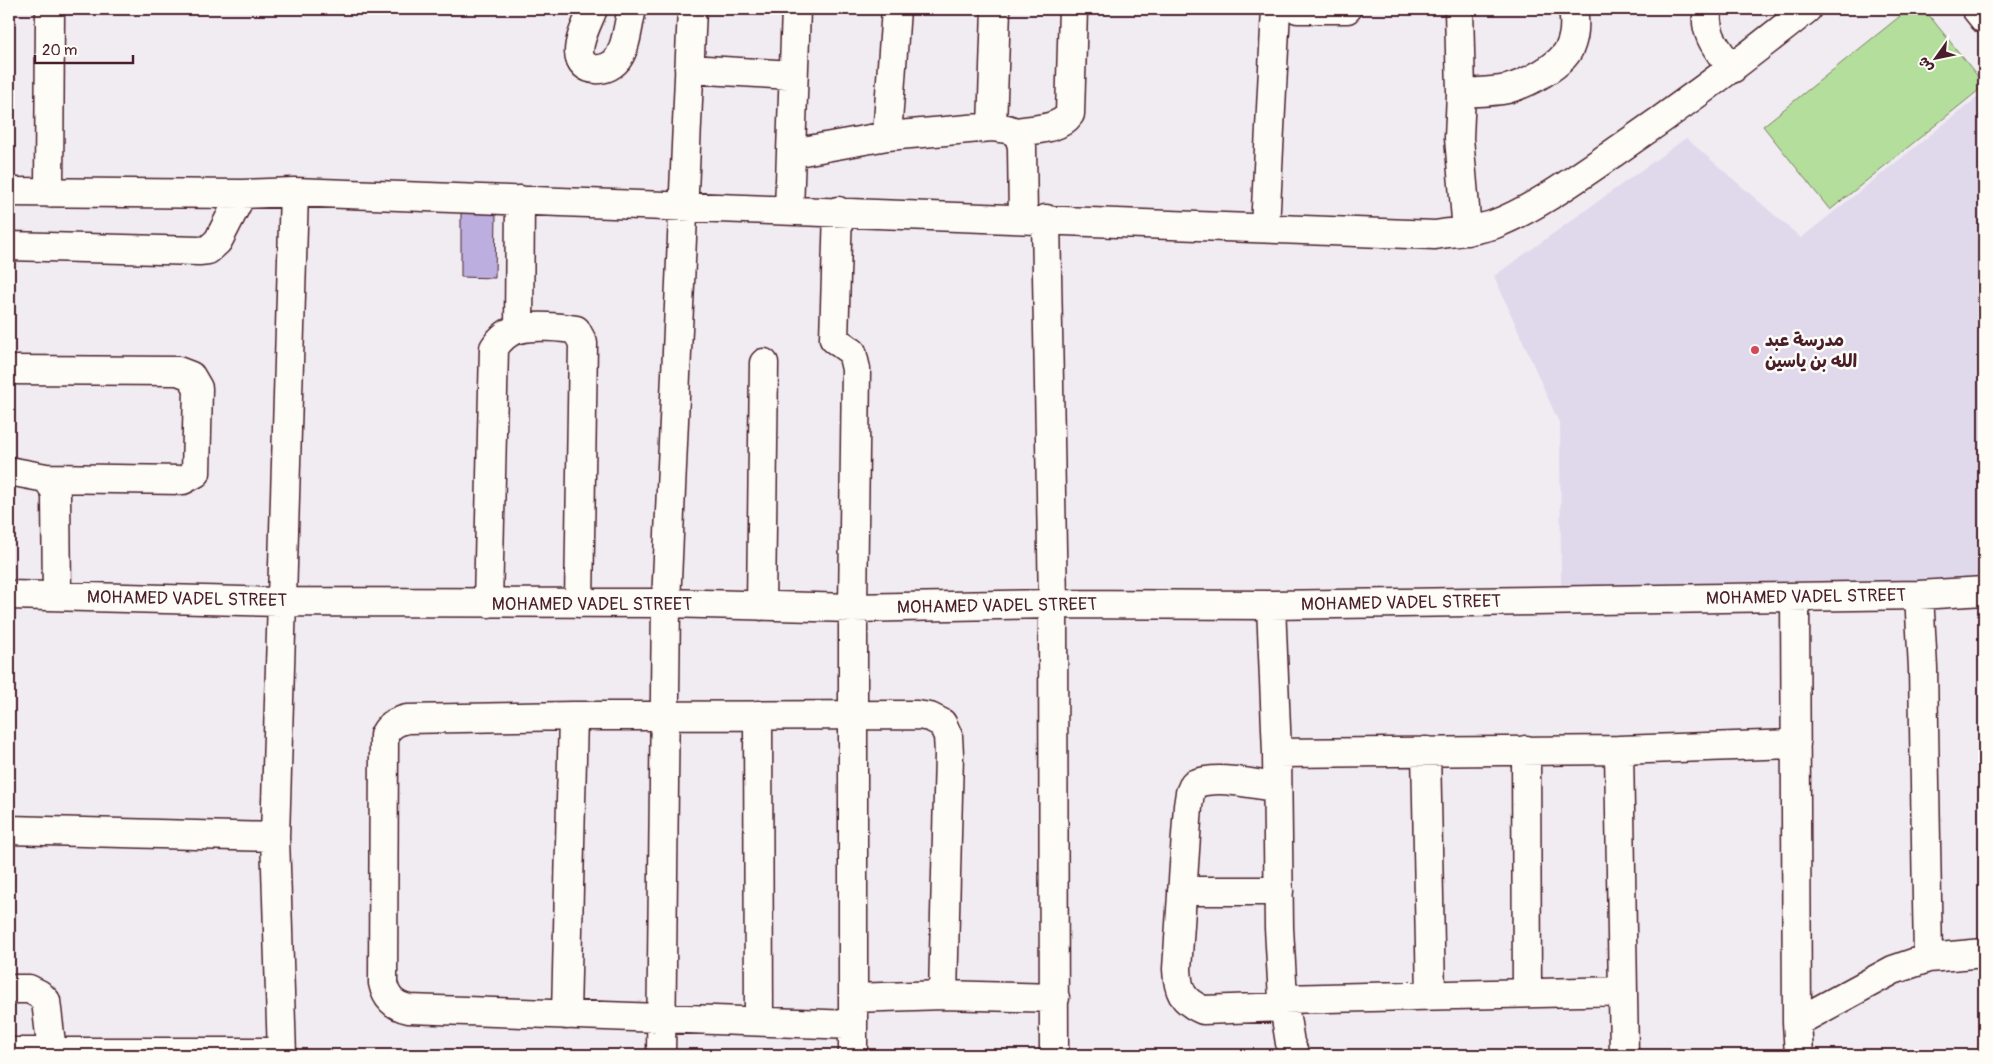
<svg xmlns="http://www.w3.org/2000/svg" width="1993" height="1064" font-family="Pangolin,'Playpen Sans Arabic',sans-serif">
  <rect width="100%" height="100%" fill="#f0ecf2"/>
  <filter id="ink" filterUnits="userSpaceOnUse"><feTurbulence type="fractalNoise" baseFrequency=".02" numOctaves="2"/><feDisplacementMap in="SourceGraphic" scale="10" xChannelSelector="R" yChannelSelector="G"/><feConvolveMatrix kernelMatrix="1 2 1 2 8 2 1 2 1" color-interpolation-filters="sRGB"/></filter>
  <g filter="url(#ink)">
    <!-- built -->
    <path fill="#e0d9ec" d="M1984,92V579L1561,585L1560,425L1494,276L1686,138L1801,238Z"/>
    <!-- green -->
    <path fill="#b3de9b" stroke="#7e7e63" d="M1909,9H1924L1984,84V86L1830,210L1763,126Z"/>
    <!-- building -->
    <path fill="#bcaede" stroke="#4a1f2b" d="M461,213H496L495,278L461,277Z"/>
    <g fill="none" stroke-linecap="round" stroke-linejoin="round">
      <defs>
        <path id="minor" d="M593,9C588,22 579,38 579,52C580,75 610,73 619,57C627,44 628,24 632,9
          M1298,9H1347
          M1459,9L1461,93L1459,138L1467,231
          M1708,9C1702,33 1719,51 1732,69
          M1976,9L1984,19
          M689,69L793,75
          M1461,93C1476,92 1492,92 1507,89C1526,84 1562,66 1570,47C1575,35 1575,21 1573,9
          M992,127L996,9
          M1016,132C1034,129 1059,130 1070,114L1073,9
          M887,136L896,9
          M792,153L887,136L992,127C1009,129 1018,128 1022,147L1023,219
          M9,192L242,194L294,192L1435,235C1455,232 1476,231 1495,224C1534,209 1577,178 1612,154C1679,108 1744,60 1807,9
          M49,193L50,9
          M789,210L796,9
          M838,211L834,339L852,352L856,369L853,608V1055
          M1046,219L1053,604L1054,1055
          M1265,228L1276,9
          M9,246L199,251L208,250L218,241L242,194
          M519,329L520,200
          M9,370L178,371L191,376L198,388L196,473L183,480L46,478
          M9,471L46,478L54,489L56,496L57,596
          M9,595L281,602L666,603L853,608L1053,604L1271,605L1919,595L1984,591
          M1919,595L1923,668L1928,958
          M1795,597L1797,1022L1799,1055
          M488,603L494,348C500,339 508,331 519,329C533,325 562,327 576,330L583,343L579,603
          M1271,605L1277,753L1279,928L1283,999L1290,1043L1295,1055
          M761,606L764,363
          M758,715L759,1021
          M1526,750L1527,993
          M1619,750L1796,744
          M1426,751L1431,995
          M1277,753L1619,750L1624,1055
          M1276,787C1251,784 1219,775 1194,784L1190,793L1188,806L1177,969C1178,991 1182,1001 1203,1010L1285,1007
          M9,830L275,837
          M1182,891H1279
          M9,989H29L39,994L46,1001L52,1052
          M853,998L943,995
          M1283,999L1622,991
          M566,1015L573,716
          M1797,1022L1893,970L1928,958L1984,953
          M853,1025L409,1009C394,1006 386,998 383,983L384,735C390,724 396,722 407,719L573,716L917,715L930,717L942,723L948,736L949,754L943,995L1055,998
          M9,1052H282
          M282,1055L275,837L294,192
          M661,1055L666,603L692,9"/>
      </defs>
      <!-- minor casing -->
      <use href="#minor" stroke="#4a1f2b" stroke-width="31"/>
      <!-- minor -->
      <use href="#minor" stroke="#fdfcf7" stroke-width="28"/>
    </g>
  </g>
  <!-- markers -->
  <circle fill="#d1495b" stroke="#fdfcf7" stroke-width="2" cx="1755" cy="350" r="5"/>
  <g text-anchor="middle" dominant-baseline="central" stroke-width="5" stroke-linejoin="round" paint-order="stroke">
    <!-- poi labels -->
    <g font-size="18" font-weight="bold" fill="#4a1f2b" stroke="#fdfcf7" text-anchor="start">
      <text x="1765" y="340">مدرسة عبد<tspan x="1765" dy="21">الله بن ياسين</tspan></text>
    </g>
    <!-- street labels -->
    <g font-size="18" fill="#4a1f2b" stroke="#fdfcf7">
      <text transform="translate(1806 597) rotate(-1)">MOHAMED VADEL STREET</text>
      <text transform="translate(187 599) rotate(1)">MOHAMED VADEL STREET</text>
      <text transform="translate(1401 603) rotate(-1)">MOHAMED VADEL STREET</text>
      <text x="592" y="604">MOHAMED VADEL STREET</text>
      <text transform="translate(997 606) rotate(-1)">MOHAMED VADEL STREET</text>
    </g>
  </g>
  <!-- margin -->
  <rect width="1993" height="1064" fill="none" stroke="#fdfcf7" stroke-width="30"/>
  <rect x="15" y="15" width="1963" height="1034" fill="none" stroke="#4a1f2b" stroke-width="2" filter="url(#ink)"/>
  <!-- north arrow -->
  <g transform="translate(1936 58) rotate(237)" stroke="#fdfcf7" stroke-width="4" paint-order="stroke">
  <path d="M0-4L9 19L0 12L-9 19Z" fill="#4a1f2b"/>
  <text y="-8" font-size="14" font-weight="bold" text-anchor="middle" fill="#4a1f2b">ش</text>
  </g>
  <!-- scale -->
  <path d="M35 55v8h98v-8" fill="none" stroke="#4a1f2b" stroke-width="2.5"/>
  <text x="42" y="55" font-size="15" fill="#4a1f2b" stroke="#fdfcf7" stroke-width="4" paint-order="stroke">20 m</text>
</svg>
